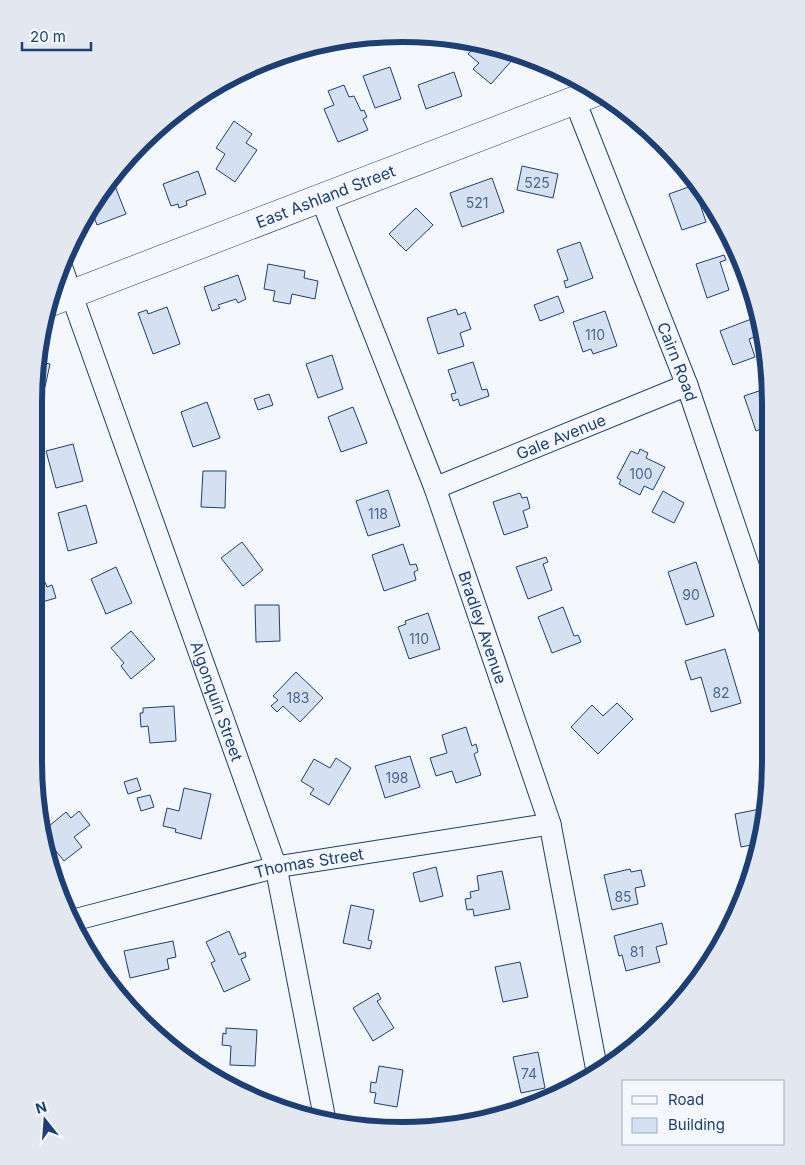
<svg xmlns="http://www.w3.org/2000/svg" width="805" height="1165" font-family="Inter,sans-serif">
  <rect width="100%" height="100%" fill="#f4f7fb"/>
  <!-- building -->
  <path fill="#d5e0f0" stroke="#1d3f73" d="M479,42L492,48L493,46L505,50L514,58L491,84L473,69L479,63L468,54Z
    M390,67L401,99L375,108L363,76Z
    M454,72L462,96L426,109L418,85Z
    M344,85L349,97L354,96L361,111L364,110L367,117L363,119L368,130L338,142L324,109L334,105L328,91Z
    M234,121L252,134L246,143L257,150L235,182L216,169L225,154L216,148Z
    M658,138L663,142L672,153L665,156Z
    M522,166L558,174L553,198L517,190Z
    M198,171L206,194L186,201L187,205L179,208L178,204L171,206L163,184Z
    M492,178L504,212L462,227L450,193Z
    M113,181L126,214L97,225L92,212Z
    M694,185L705,199L699,201L706,222L682,230L669,194Z
    M416,208L433,225L406,251L389,234Z
    M580,242L593,278L566,288L564,281L568,280L557,250Z
    M724,255L726,260L720,262L729,290L707,298L696,264Z
    M268,264L305,271L304,278L318,281L315,299L292,294L290,304L273,301L275,291L264,289Z
    M238,275L246,299L238,303L236,299L218,305L220,308L212,311L204,287Z
    M558,296L564,312L540,321L534,305Z
    M167,307L180,344L153,354L138,313L147,310L148,314Z
    M456,309L458,315L465,312L471,329L460,333L464,346L438,354L427,318Z
    M605,311L617,346L593,354L591,349L583,352L573,322Z
    M754,318L760,335L749,339L755,357L733,365L720,331Z
    M332,355L343,389L318,398L306,364Z
    M40,362L50,364L45,387L40,386Z
    M473,362L482,390L487,389L489,396L460,406L458,399L453,401L451,394L456,393L448,370Z
    M765,380L766,427L756,431L744,396L765,389L763,381Z
    M269,394L273,405L258,410L254,399Z
    M207,402L220,438L193,447L181,412Z
    M353,407L367,443L341,452L328,417Z
    M73,444L83,481L56,488L46,451Z
    M640,449L648,453L646,458L665,467L653,490L644,486L640,495L619,484L621,480L617,478L631,451L638,454Z
    M203,471H226L225,508L201,507Z
    M388,490L400,526L368,536L356,501Z
    M663,491L684,503L674,523L652,512Z
    M520,493L522,498L527,497L530,508L523,511L528,527L504,535L493,502Z
    M86,505L97,543L68,551L58,513Z
    M242,542L263,570L243,586L221,558Z
    M403,544L410,565L416,564L418,570L414,572L416,580L384,591L372,555Z
    M546,557L548,562L543,564L552,590L528,599L516,567Z
    M696,562L714,616L686,625L668,572Z
    M116,567L132,603L106,614L91,579Z
    M45,582L47,587L52,585L56,598L42,602L37,585Z
    M255,605H279L280,641L256,642Z
    M563,607L574,636L578,635L581,642L552,653L538,617Z
    M428,613L440,649L409,659L398,627L406,624L405,621Z
    M131,631L155,659L131,679L121,666L124,663L111,648Z
    M725,649L741,703L711,712L701,677L691,680L685,661Z
    M296,672L323,698L300,722L283,706L277,712L271,706L278,700L273,696Z
    M617,703L633,719L598,754L571,727L592,705L603,716Z
    M174,706L176,741L150,743L148,726L141,727L140,713H143V708Z
    M466,727L472,746L476,744L478,752L474,754L481,775L456,783L452,771L436,776L430,758L447,753L442,735Z
    M410,756L420,787L385,798L375,766Z
    M336,758L351,768L329,805L310,794L314,789L301,781L314,759L330,768Z
    M137,778L141,790L128,794L124,782Z
    M184,788L211,794L201,839L175,832L176,829L163,826L167,808L179,811Z
    M150,795L154,807L141,811L137,798Z
    M760,809L764,834L761,843L741,847L735,814Z
    M79,811L90,825L74,837L82,847L64,861L43,835V831L66,812L71,818Z
    M436,867L443,896L420,902L413,873Z
    M630,869L631,872L641,870L645,886L635,888L638,904L612,910L604,875Z
    M502,871L510,909L474,916L473,909L467,910L465,899L471,898L470,892L479,890L477,876Z
    M751,879L745,897L741,882Z
    M351,905L374,910L368,940L372,941L370,949L343,943Z
    M662,923L667,944L656,947L660,962L626,971L622,955L619,956L614,936Z
    M229,931L239,955L245,952L246,957L241,959L250,980L224,992L211,963L215,961L206,942Z
    M173,941L176,957L167,959L169,969L130,978L124,951Z
    M91,957L102,958L101,974L96,967Z
    M520,962L528,997L503,1002L495,967Z
    M378,993L381,999L377,1001L394,1028L373,1041L353,1008Z
    M226,1028L257,1030L255,1066L230,1065L231,1046L222,1045L223,1033L226,1034Z
    M538,1052L545,1088L521,1093L513,1057Z
    M379,1066L403,1070L397,1107L374,1103L376,1093L370,1092L371,1082L376,1083Z
    M256,1090L264,1104L248,1095Z"/>
  <g fill="none" stroke-linecap="round" stroke-linejoin="round">
    <defs>
      <g id="street">
        <path id="s1" d="M575,101L687,385L769,627"/>
        <path id="s2" d="M321,198L435,488L550,824L597,1071"/>
        <path id="s3" d="M62,268L276,867L325,1120"/>
        <path id="s4" d="M435,488L687,385"/>
        <path id="s5" d="M74,920L276,867L550,824"/>
      </g>
      <g id="secondary">
        <path id="s6" d="M51,302L599,91"/>
      </g>
    </defs>
    <!-- street casing -->
    <use href="#street" stroke="#1d3f73" stroke-width="23"/>
    <!-- secondary casing -->
    <use href="#secondary" stroke="#1d3f73" stroke-width="29"/>
    <!-- street -->
    <use href="#street" stroke="#f4f7fb" stroke-width="21"/>
    <!-- secondary -->
    <use href="#secondary" stroke="#f4f7fb" stroke-width="28"/>
  </g>
  <g text-anchor="middle" dominant-baseline="central" stroke-width="4" stroke-linejoin="round" paint-order="stroke">
    <!-- number labels -->
    <g font-size="14" fill="#4b6792">
      <text x="537" y="182">525</text>
      <text x="477" y="202">521</text>
      <text x="595" y="334">110</text>
      <text x="641" y="473">100</text>
      <text x="378" y="513">118</text>
      <text x="691" y="594">90</text>
      <text x="419" y="638">110</text>
      <text x="721" y="692">82</text>
      <text x="298" y="697">183</text>
      <text x="397" y="777">198</text>
      <text x="623" y="896">85</text>
      <text x="637" y="951">81</text>
      <text x="529" y="1073">74</text>
    </g>
    <!-- street labels -->
    <g font-size="16" fill="#1d3f73" stroke="#f4f7fb">
      <text stroke="none"><textPath href="#s6" startOffset="294">East Ashland Street</textPath></text>
      <text stroke="none"><textPath href="#s1" startOffset="280">Cairn Road</textPath></text>
      <text stroke="none"><textPath href="#s4" startOffset="136">Gale Avenue</textPath></text>
      <text stroke="none"><textPath href="#s2" startOffset="459">Bradley Avenue</textPath></text>
      <text stroke="none"><textPath href="#s3" startOffset="460">Algonquin Street</textPath></text>
      <text stroke="none"><textPath href="#s5" startOffset="242">Thomas Street</textPath></text>
    </g>
  </g>
  <!-- crop -->
  <path d="M0 0H805V1165H0ZM402 42H402A360 360 0 0 1 762 402V762A360 360 0 0 1 402 1122H402A360 360 0 0 1 42 762V402A360 360 0 0 1 402 42Z" fill="#e3e8f0" fill-rule="evenodd"/>
  <path fill="none" stroke="#1d3f73" stroke-width="6" d="M402 42H402A360 360 0 0 1 762 402V762A360 360 0 0 1 402 1122H402A360 360 0 0 1 42 762V402A360 360 0 0 1 402 42Z"/>
  <!-- legend -->
  <rect x="622" y="1080" width="162" height="65" fill="#f4f7fb" stroke="#9eadc5"/>
  <rect x="632" y="1096" width="25" height="8" fill="#f4f7fb" stroke="#9eadc5"/>
  <text x="668" y="1105" font-size="15" fill="#1d3f73">Road</text>
  <rect x="632" y="1118" width="25" height="15" fill="#d5e0f0" stroke="#9eadc5"/>
  <text x="668" y="1130" font-size="15" fill="#1d3f73">Building</text>
  <!-- north arrow -->
  <g transform="translate(45 1120) rotate(343)" stroke="#f4f7fb" stroke-width="4" paint-order="stroke">
  <path d="M0-4L9 19L0 12L-9 19Z" fill="#1d3f73"/>
  <text y="-8" font-size="14" font-weight="bold" text-anchor="middle" fill="#1d3f73">N</text>
  </g>
  <!-- scale -->
  <path d="M22 42v8h69v-8" fill="none" stroke="#1d3f73" stroke-width="2.5"/>
  <text x="30" y="42" font-size="15" fill="#1d3f73" stroke="#f4f7fb" stroke-width="4" paint-order="stroke">20 m</text>
</svg>
